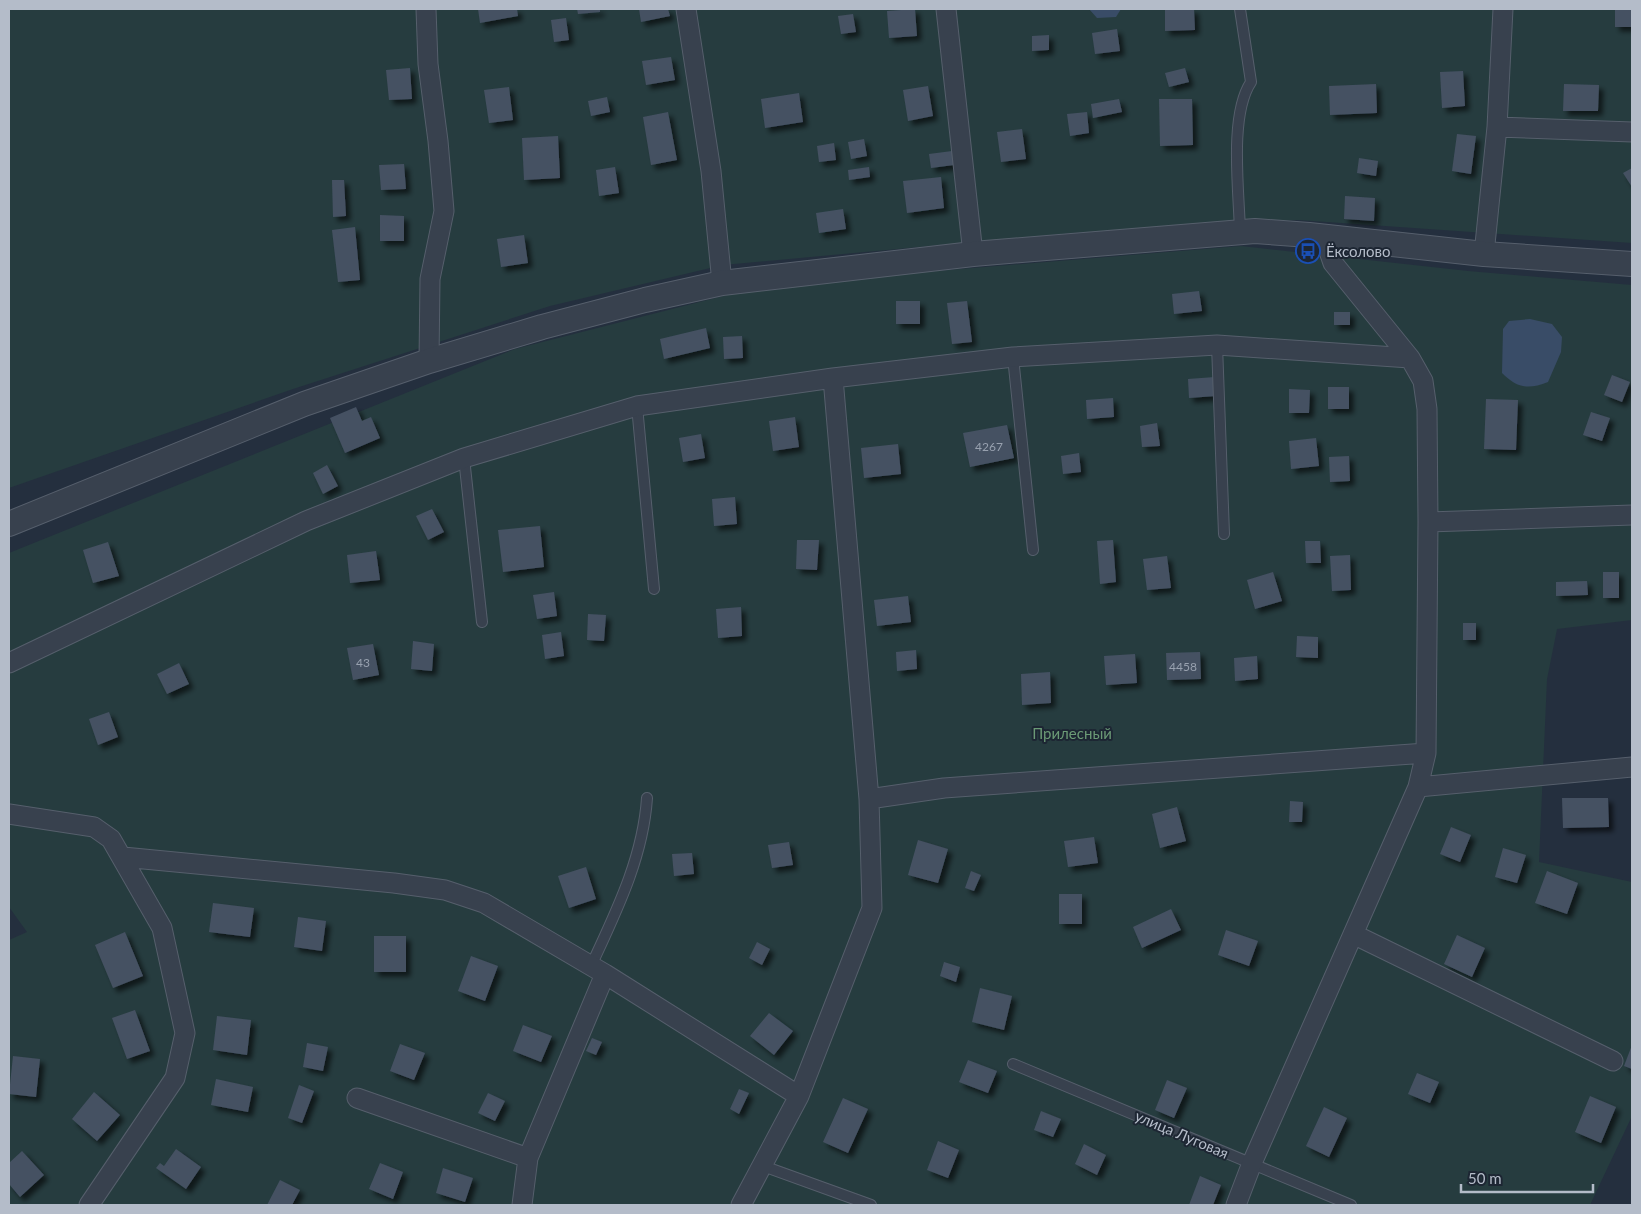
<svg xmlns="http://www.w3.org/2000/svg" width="1641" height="1214" font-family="Lato,sans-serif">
  <defs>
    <filter id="shadow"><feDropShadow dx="4.5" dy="4.5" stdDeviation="2.5" flood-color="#0009"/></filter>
  </defs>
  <rect width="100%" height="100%" fill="#242f3e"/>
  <!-- green -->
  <path fill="#263c3f" d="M9,9H1632V243L1298,220L1072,233L723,265L550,306L293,389L9,488Z
    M1241,246L1468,271L1632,285V620L1557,629L1547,679L1539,862L1632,882V1116L1590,1205H9V940L27,932L9,907V553L515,349L731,294L911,273Z"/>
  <!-- water -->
  <path fill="#394c67" d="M1089,9H1121L1116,17L1097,18Z
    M1530,319L1552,324L1562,337L1561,352L1548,382C1528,390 1517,388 1502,373L1503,329L1509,321Z"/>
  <!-- building -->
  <path fill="#455162" filter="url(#shadow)" d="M478,9H517L518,16L480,23Z
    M577,9H600V12L578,14Z
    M639,9H668L670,16L641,22Z
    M915,9L917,36L889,38L887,11Z
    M1165,9H1194L1195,30L1165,31Z
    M1615,9H1632V27H1615Z
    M853,14L856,32L841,34L838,16Z
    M566,18L569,40L554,42L551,20Z
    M1117,29L1120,51L1095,54L1092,33Z
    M1049,35V50L1032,51V36Z
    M671,57L675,80L646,85L642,61Z
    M410,68L412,99L389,100L386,70Z
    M1185,68L1189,82L1169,87L1165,73Z
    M1463,71L1465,106L1442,108L1440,72Z
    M1376,84L1377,113L1330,115L1329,86Z
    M1564,84L1599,85L1598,111H1563Z
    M928,86L933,116L908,121L903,90Z
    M509,87L513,120L489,123L484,90Z
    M799,93L803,122L765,128L761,99Z
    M607,97L610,112L591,116L588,101Z
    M1119,99L1122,112L1093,118L1091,104Z
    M1159,99H1192L1193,145L1160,146Z
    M668,112L677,160L651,165L643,117Z
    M1087,112L1089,133L1070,136L1067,114Z
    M1022,129L1026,159L1001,162L997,132Z
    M1457,134L1476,136L1471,174L1452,171Z
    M558,136L560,178L524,180L522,138Z
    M864,139L867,156L851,159L848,142Z
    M834,143L836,160L819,162L817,146Z
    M952,151L954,165L931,168L929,154Z
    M1359,158L1378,161L1376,176L1357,173Z
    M404,164L406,189L381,190L379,165Z
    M615,167L619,193L599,196L596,170Z
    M869,167L870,177L849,180L848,170Z
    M1632,168V187L1623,173Z
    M941,177L944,208L907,213L903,181Z
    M332,180H344L346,216L333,217Z
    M1345,196L1375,198L1374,221L1344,219Z
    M843,209L846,229L819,233L816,213Z
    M380,215L404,216V241H380Z
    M355,227L360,280L338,282L332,230Z
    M524,235L528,263L501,267L497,239Z
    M1199,291L1202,311L1174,314L1172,294Z
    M896,301H920V324H896Z
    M967,301L972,342L952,344L947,303Z
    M1334,312H1350V325H1334Z
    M706,328L710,348L664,359L660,339Z
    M742,336L743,358L724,359L723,337Z
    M1612,375L1630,382L1622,402L1604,395Z
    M1215,377L1216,396L1189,398L1188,379Z
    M1328,387H1349V409H1328Z
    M1289,389L1310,390L1309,413H1289Z
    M1113,398L1114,417L1087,419L1086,400Z
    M1486,399L1518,400L1516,450L1484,449Z
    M356,407L362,421L371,417L380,438L345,453L330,418Z
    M1591,412L1610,418L1602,441L1583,435Z
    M795,417L799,447L773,451L769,421Z
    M1157,423L1160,446L1142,447L1140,426Z
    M1007,425L1014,458L970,467L963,433Z
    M701,434L705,458L683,462L679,438Z
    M1316,438L1319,466L1291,469L1289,441Z
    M898,444L901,474L864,478L861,448Z
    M1079,453L1081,472L1063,474L1061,456Z
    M1349,456L1350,481L1330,482L1329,457Z
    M327,465L338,486L323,494L313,473Z
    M735,497L737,524L714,526L712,499Z
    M432,509L444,532L428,540L416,516Z
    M540,526L544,567L503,572L498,530Z
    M797,540H819L817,570L796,569Z
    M1113,540L1116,582L1100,584L1097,541Z
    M1305,541H1320L1321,563H1306Z
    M108,542L119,576L93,583L83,550Z
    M376,551L380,580L350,583L347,555Z
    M1350,555L1351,590L1332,591L1330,556Z
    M1167,556L1171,588L1147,590L1143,559Z
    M1273,572L1282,601L1255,609L1247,580Z
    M1603,572H1619V598H1603Z
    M1587,581L1588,595L1556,596V582Z
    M554,592L557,616L537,619L533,595Z
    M908,596L911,622L877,626L874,600Z
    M741,607L742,636L718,638L716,609Z
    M588,614L606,615L604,641L587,640Z
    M1463,623H1476V640H1463Z
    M561,632L564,656L545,659L542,635Z
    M1297,636L1318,637V658L1296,657Z
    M413,641L434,644L432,671L411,669Z
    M373,644L379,675L353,680L347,648Z
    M916,650L917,669L897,671L896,652Z
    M1200,652L1201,679L1167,680L1166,653Z
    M1135,654L1137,683L1106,685L1104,656Z
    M1257,656L1258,679L1235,681L1234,658Z
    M179,663L189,684L167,694L157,674Z
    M1050,672L1051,703L1022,705L1021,674Z
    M109,712L118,737L98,745L89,719Z
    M1562,798H1608L1609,827L1563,828Z
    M1290,801L1303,802L1302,822H1289Z
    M1177,807L1186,841L1160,848L1152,814Z
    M1451,827L1471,835L1460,862L1440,854Z
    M1094,837L1098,863L1068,867L1064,841Z
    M918,840L948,849L938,883L908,875Z
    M789,842L793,865L772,868L768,845Z
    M1503,848L1526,855L1517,883L1495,877Z
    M692,853L694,874L674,876L672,854Z
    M586,867L596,899L569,908L558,876Z
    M971,871L981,875L974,891L965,888Z
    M1547,871L1578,883L1567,914L1535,903Z
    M1059,894H1082V924H1059Z
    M213,903L254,908L250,937L209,932Z
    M1171,909L1181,930L1142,948L1133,927Z
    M298,917L326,921L322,951L294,947Z
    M1226,930L1258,941L1249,966L1218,955Z
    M125,932L143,976L113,988L95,945Z
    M1457,935L1485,948L1472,977L1444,964Z
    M374,936H406V972H374Z
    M757,942L770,949L762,965L749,958Z
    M471,956L498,966L485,1001L458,991Z
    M944,962L960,967L956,982L940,976Z
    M980,988L1012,996L1004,1030L972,1022Z
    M135,1010L150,1051L127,1059L112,1018Z
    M769,1013L793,1031L774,1055L750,1036Z
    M217,1016L251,1020L247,1055L213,1050Z
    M523,1025L552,1036L541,1062L513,1051Z
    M592,1038L602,1042L596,1055L586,1051Z
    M307,1043L328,1047L323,1071L303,1067Z
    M400,1044L425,1053L414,1080L390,1071Z
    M1632,1045V1069L1624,1066Z
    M13,1056L40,1059L36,1097L9,1094Z
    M968,1060L997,1071L988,1093L959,1082Z
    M1417,1073L1439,1082L1430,1103L1408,1094Z
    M216,1079L253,1087L248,1112L211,1105Z
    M1167,1080L1187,1088L1174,1118L1155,1110Z
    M299,1085L314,1091L302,1123L288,1118Z
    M739,1089L749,1093L739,1114L730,1109Z
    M94,1092L120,1115L97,1141L72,1119Z
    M488,1093L505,1101L495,1121L478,1113Z
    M1590,1096L1616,1107L1601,1143L1575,1132Z
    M843,1098L868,1109L848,1153L823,1142Z
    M1324,1107L1347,1118L1329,1157L1306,1146Z
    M1041,1111L1061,1119L1053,1137L1034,1130Z
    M938,1141L959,1150L948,1178L927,1170Z
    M1084,1144L1106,1155L1097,1175L1075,1164Z
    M176,1149L201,1167L186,1189L156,1168L160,1163L164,1166Z
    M22,1151L44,1175L20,1197L9,1184V1163Z
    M380,1163L403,1172L393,1199L369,1189Z
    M443,1168L473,1178L465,1202L436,1193Z
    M1200,1176L1221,1185L1213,1205H1189Z
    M280,1180L300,1190L292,1205H267Z"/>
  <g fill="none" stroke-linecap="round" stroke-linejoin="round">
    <defs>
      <path id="service" d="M1240,232C1239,191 1229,115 1251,82L1240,9
        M1217,345L1224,534
        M1013,357L1033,550
        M637,406L654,589
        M464,458L482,622
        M591,966C616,912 643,858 647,798
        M1013,1064L1351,1205
        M763,1166L871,1205"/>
      <path id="minor" d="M426,9L428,64L438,141L444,211L430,279L429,361
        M686,9L711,171L722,283
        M946,9L973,254
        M1497,127L1632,132
        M1484,254L1497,127L1503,9
        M1428,522L1632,515
        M9,663L306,521L464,458L637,406L833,378L1013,357L1217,345L1410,358
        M1418,787L1632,767
        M869,799L944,788L1426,753
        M9,814L94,827L111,839L162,928L185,1033L175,1078L89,1205
        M123,857L394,883L445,890L484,903L605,974L799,1096
        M1353,934L1613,1061
        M357,1098L528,1158
        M522,1205L528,1158L605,974
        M741,1205L799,1096L872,908L869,799L833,378
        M1236,1205L1252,1163L1418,787L1426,753L1428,522L1427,409L1423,381L1410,358L1333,263L1324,237"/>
      <path id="tertiary" d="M9,524L304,404L429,361L542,327L645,300L722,283L973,254L1255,231L1309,235L1484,254L1632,264"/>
    </defs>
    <!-- service casing -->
    <use href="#service" stroke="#565f6c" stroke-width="12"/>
    <!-- minor casing -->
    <use href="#minor" stroke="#565f6c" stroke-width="21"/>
    <!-- tertiary casing -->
    <use href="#tertiary" stroke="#565f6c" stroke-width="26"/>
    <!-- service -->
    <use href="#service" stroke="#38414e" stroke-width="10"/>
    <!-- minor -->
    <use href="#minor" stroke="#38414e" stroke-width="19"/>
    <!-- tertiary -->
    <use href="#tertiary" stroke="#38414e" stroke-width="24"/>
  </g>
  <!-- icons -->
  <defs>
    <symbol id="bus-ring" viewBox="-11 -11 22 22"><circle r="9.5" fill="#1d2633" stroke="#1a4fb4" stroke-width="1.5"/><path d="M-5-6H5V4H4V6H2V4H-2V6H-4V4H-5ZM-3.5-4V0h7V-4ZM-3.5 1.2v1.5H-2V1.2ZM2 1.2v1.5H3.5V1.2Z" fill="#1a4fb4"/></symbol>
  </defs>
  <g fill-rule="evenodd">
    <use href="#bus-ring" x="1294" y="237" width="28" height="28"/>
  </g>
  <g text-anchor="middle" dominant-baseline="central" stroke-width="4" stroke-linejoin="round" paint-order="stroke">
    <!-- number labels -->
    <g font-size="12" fill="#98a1af">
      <text x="989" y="446">4267</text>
      <text x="363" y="662">43</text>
      <text x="1183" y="666">4458</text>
    </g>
    <!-- poi labels -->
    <g font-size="15" fill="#b4bcc9" stroke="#1d2633" text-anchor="start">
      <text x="1326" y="251">Ёксолово</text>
    </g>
    <!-- park labels -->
    <g font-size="15" fill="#6b9a76" stroke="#1d2633">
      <text x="1072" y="733">Прилесный</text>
    </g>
    <!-- street labels -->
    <g font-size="15" fill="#b4bcc9" stroke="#1d2633">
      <text transform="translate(1182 1134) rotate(23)">улица Луговая</text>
    </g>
  </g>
  <!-- border -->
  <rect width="1641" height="1214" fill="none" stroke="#b4bcc9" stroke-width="20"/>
  <!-- scale -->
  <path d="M1461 1184v8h132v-8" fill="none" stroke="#b4bcc9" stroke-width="2.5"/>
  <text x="1468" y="1184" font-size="15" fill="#b4bcc9" stroke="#1d2633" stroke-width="4" paint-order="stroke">50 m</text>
</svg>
